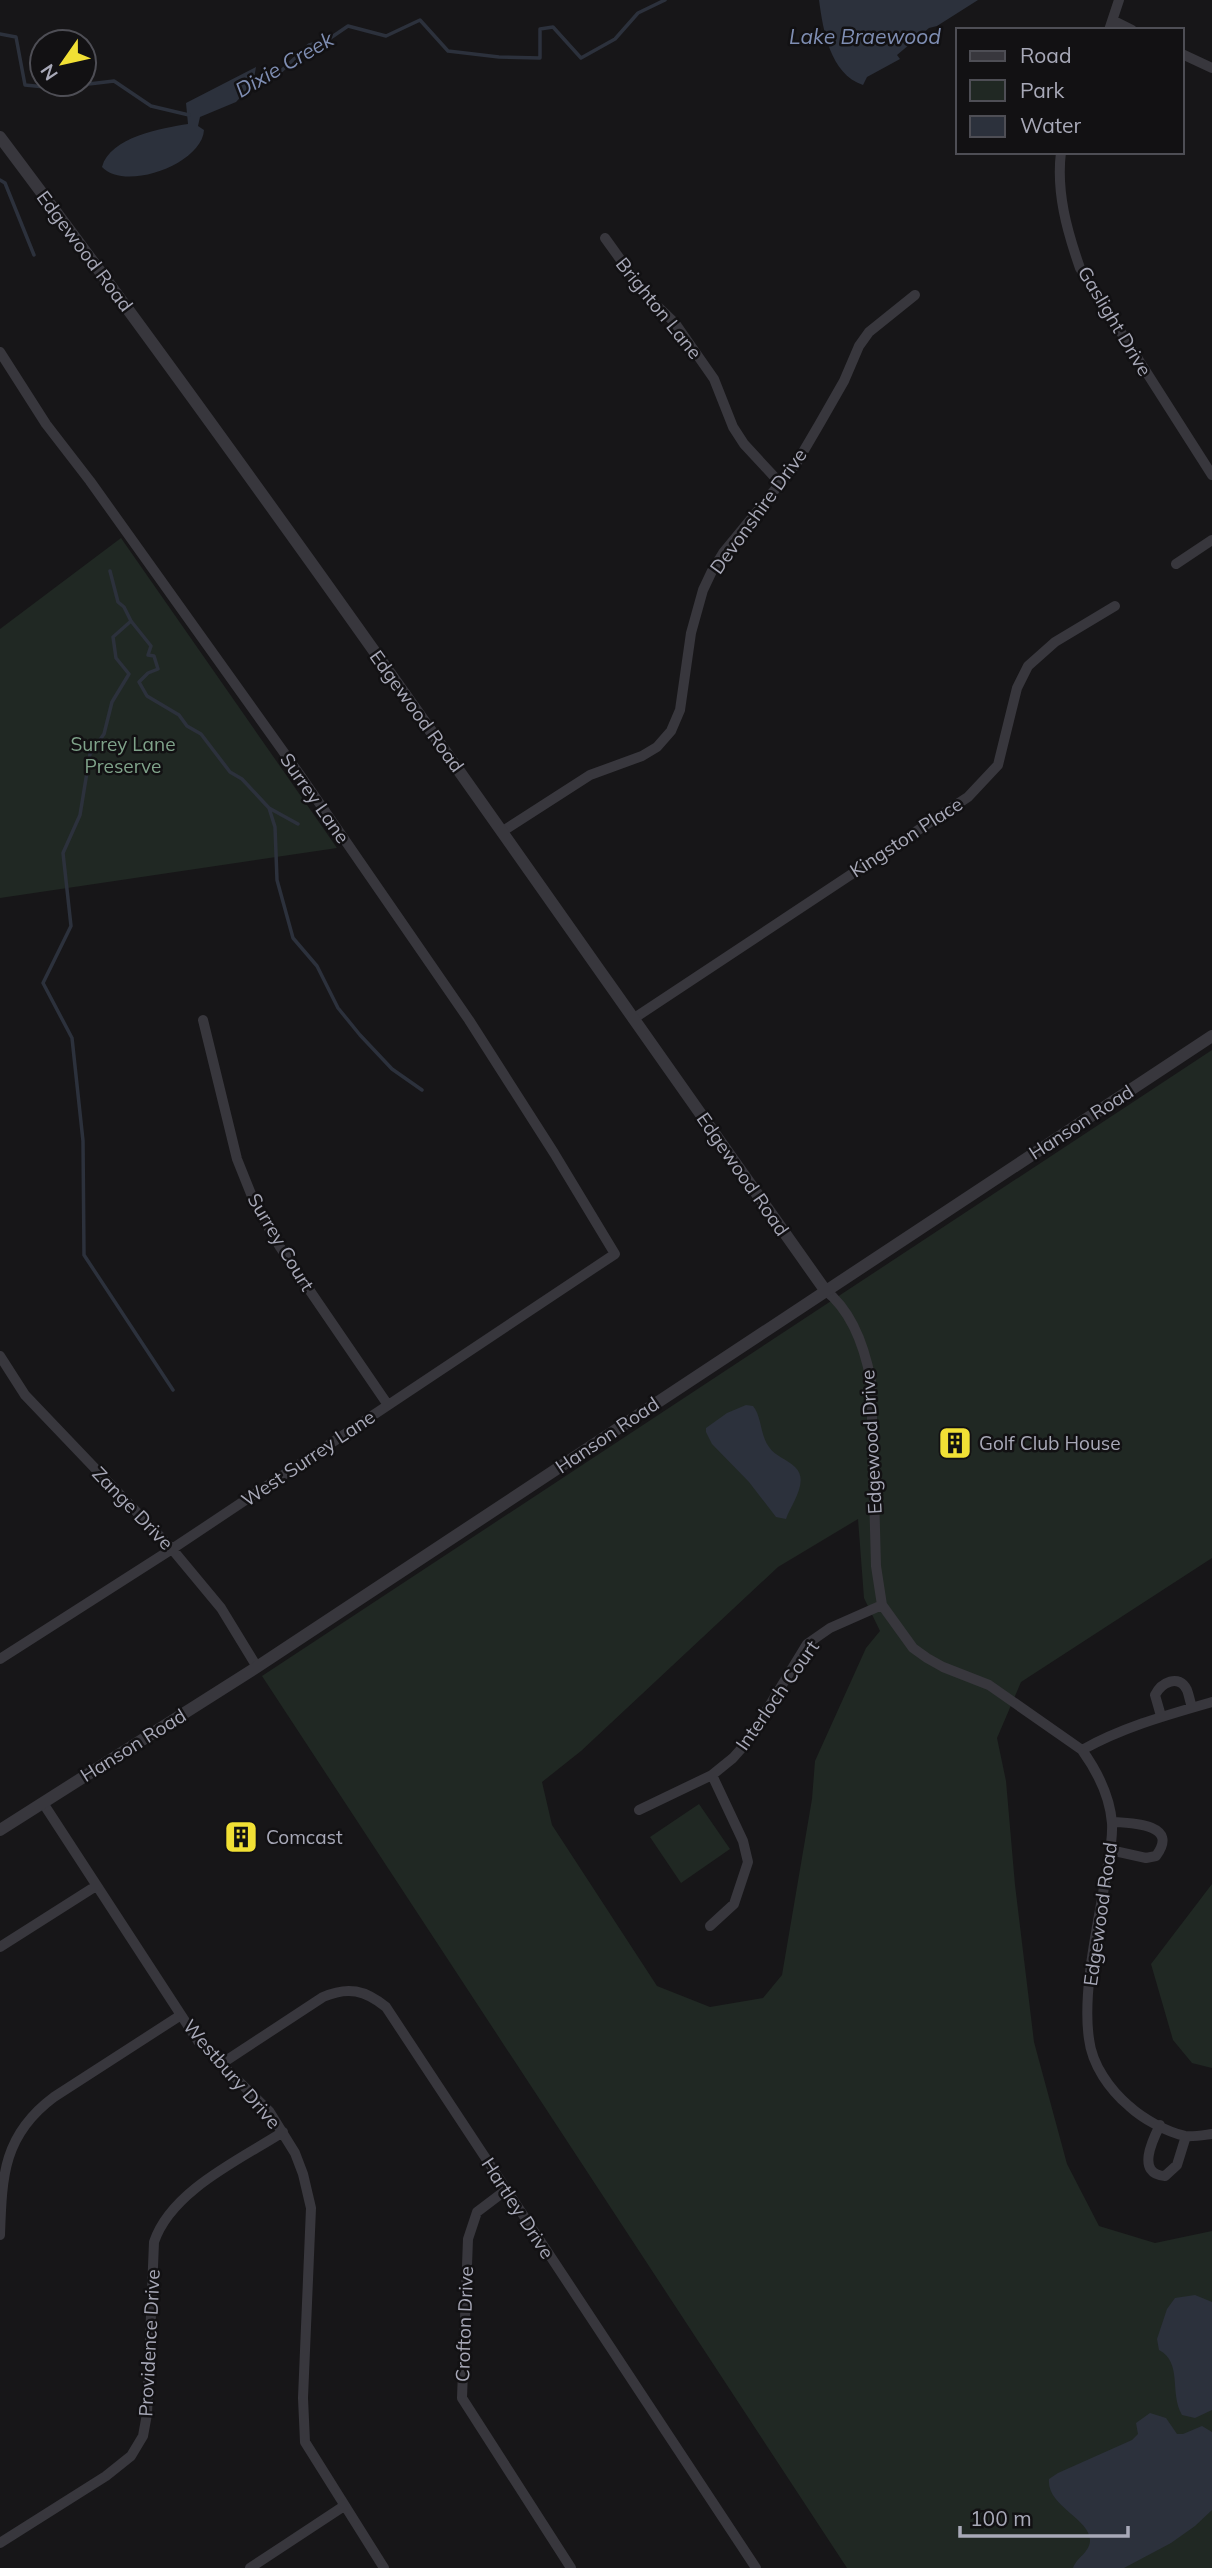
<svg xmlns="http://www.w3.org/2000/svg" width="1212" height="2568" font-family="Mulish,sans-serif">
  <rect width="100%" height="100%" fill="#171618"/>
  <!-- green -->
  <path fill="#202823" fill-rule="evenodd" d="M121,538L337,848L0,898V629Z
    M1212,1050V1558L1021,1682L997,1738L1006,1781L1015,1885L1034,2042L1067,2164L1099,2226L1155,2243L1212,2231V2568H847L262,1676ZM858,1519L864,1598L880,1631L866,1648L815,1761L812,1799L782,1975L763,1998L710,2007L657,1986L552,1825L542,1782L581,1751L778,1567Z
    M699,1804L730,1849L681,1883L650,1837Z
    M1212,1884V2068L1192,2063L1173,2040L1151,1964Z"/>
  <!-- water -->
  <path fill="#2c313c" d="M819,0H978L937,26L929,28L897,55L900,59L867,77L863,85C830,74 823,30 819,0Z
    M256,67L253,84L236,102L200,117L198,126L204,130C202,164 125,192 102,167C110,137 162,128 188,124L186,103Z
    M746,1405L753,1406C762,1417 760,1435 769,1447C776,1457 787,1459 795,1467C810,1481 791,1504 786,1519L776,1517L749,1482L712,1444L706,1432V1428L727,1413Z
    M1195,2295L1212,2302V2410L1195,2418L1182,2415C1169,2392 1183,2363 1159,2350L1157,2339L1167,2309L1175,2298Z
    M1150,2413L1166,2418L1177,2434H1183L1202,2426L1212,2432V2510L1195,2526L1171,2543L1124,2568H1073C1077,2557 1089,2553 1090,2541C1091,2519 1046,2506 1049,2479L1058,2473L1132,2440L1138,2434L1136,2423Z"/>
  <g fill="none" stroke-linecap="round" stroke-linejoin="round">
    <!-- stream -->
    <path stroke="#2c313c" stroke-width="3.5" d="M0,34L16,37L25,85L55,88L114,81L151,106L189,115
      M249,87L279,73L309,45L326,41L348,26L386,36L420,20L448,51L499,57L540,58V29L553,27L581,58L615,39L638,13L665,0
      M0,180L5,183L34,255
      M110,571L118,602L124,607L131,621L151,646L148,655L154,656L158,669L148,673L139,682L147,696L179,715L187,726L201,734L230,772L242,779L269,808L275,827L277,880L293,938L317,966L338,1008L360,1035L392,1069L422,1090
      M131,621L113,637L116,658L129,674L112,702L104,734L90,754L80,815L63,853L71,926L43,983L72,1038L83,1141L84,1255L173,1390
      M269,808L298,824"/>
    <!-- minor -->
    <path stroke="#38373d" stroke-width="10" d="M1114,21L1132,30
      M1109,30L1119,0
      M1182,54L1212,68
      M1061,152C1056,192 1067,231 1080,268L1212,475
      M605,238L646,295L675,323L714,379L733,427L744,444L780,483
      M0,352L46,424L90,481L300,775L469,1020L554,1153L615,1254L172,1549L0,1659
      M1176,564L1212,540
      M503,831L590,775L642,756L657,747L671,731L680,710L691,633L703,590L712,571L723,553L796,464L820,423L844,381L859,346L869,332L915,295
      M633,1019L968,797L998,765L1017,688L1028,666L1055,642L1115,606
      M203,1020L237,1159L255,1204L280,1247L388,1405
      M825,1290C852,1311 865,1349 871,1381L876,1566L882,1605L913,1648L927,1658L943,1667L989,1685L1082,1750C1097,1771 1110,1797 1112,1823C1113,1840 1109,1858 1106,1876C1098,1924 1082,1992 1089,2039C1092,2065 1110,2090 1129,2106C1143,2119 1167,2132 1185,2136C1193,2137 1204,2135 1212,2134
      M0,1356L25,1395L172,1549L221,1608L257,1667
      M1161,1716L1155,1695C1161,1683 1179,1673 1187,1690C1189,1695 1190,1702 1192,1707
      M1082,1750C1123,1727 1167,1715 1212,1702
      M43,1803L198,2041L269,2111L295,2153L303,2174L311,2208L303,2398L305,2442L384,2568
      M639,1810L712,1775L733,1758L748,1741L807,1644L830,1628L882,1605
      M1110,1850L1146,1858L1156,1856C1180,1824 1132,1823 1112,1822
      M710,1926L734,1904L748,1862L743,1841L712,1775
      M0,1947L96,1886
      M221,2064L323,1997C348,1986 365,1990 386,2007L756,2568
      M1160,2125C1152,2141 1136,2174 1165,2176L1177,2165L1186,2136
      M506,2190L477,2212L468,2239L462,2398L571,2568
      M0,2235C2,2176 3,2135 54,2097L181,2015
      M0,2543L106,2476L131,2456L143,2436L147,2414L154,2242C171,2191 239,2160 283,2132
      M250,2568L344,2506"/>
    <!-- tertiary -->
    <path stroke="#38373d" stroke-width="12" d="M0,137C284,515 552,905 825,1290
      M0,1830L257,1667L1212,1036"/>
  </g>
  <!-- icons -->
  <defs>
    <symbol id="building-square" viewBox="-11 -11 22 22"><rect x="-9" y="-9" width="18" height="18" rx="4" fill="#f1e035" stroke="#121113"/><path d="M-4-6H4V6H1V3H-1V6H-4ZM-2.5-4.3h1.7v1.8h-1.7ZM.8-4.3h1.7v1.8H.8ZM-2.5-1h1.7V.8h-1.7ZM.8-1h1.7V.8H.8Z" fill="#111"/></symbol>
  </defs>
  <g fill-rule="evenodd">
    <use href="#building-square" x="936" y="1424" width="38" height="38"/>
    <use href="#building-square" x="222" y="1818" width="38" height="38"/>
  </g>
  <g text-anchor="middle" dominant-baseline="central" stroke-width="5" stroke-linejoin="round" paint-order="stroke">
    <!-- street labels -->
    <g font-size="19" fill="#a8a9b8" stroke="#121113">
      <text transform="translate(85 251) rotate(53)">Edgewood Road</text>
      <text transform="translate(659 308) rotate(51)">Brighton Lane</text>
      <text transform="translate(1115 321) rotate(59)">Gaslight Drive</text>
      <text transform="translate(758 511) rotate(-54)">Devonshire Drive</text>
      <text transform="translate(417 711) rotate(54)">Edgewood Road</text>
      <text transform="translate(315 798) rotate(55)">Surrey Lane</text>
      <text transform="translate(906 837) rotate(-33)">Kingston Place</text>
      <text transform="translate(1081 1122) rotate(-33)">Hanson Road</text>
      <text transform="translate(743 1174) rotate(55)">Edgewood Road</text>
      <text transform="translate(281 1242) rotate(59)">Surrey Court</text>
      <text transform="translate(607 1435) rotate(-34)">Hanson Road</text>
      <text transform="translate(871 1442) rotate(-93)">Edgewood Drive</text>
      <text transform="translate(308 1458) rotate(-34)">West Surrey Lane</text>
      <text transform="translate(133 1508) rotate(46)">Zange Drive</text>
      <text transform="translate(777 1695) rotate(-55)">Interloch Court</text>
      <text transform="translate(133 1745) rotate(-32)">Hanson Road</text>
      <text transform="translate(1100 1914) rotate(-82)">Edgewood Road</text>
      <text transform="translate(232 2074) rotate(49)">Westbury Drive</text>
      <text transform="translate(518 2208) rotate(57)">Hartley Drive</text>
      <text transform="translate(464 2324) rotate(-88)">Crofton Drive</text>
      <text transform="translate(149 2343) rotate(-87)">Providence Drive</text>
    </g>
    <!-- park labels -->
    <g font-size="19" fill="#7fa38a" stroke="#121113">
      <text x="123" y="744">Surrey Lane<tspan x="123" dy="22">Preserve</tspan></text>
    </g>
    <!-- poi labels -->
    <g font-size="19" fill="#a8a9b8" stroke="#121113" text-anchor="start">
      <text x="979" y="1443">Golf Club House</text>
      <text x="266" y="1837">Comcast</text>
    </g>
    <!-- water labels -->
    <g font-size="21" font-style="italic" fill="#7f8eb3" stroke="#121113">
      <text x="865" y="36">Lake Braewood</text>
      <text transform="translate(284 64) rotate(-30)">Dixie Creek</text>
    </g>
  </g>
  <!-- legend -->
  <rect x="956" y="28" width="228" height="126" fill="#121113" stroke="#4e4e55" stroke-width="2"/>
  <rect x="970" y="51" width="35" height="10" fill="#38373d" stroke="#4e4e55" stroke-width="2"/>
  <text x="1020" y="63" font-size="21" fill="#a8a9b8">Road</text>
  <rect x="970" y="80" width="35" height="21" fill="#202823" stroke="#4e4e55" stroke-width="2"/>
  <text x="1020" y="98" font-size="21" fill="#a8a9b8">Park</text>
  <rect x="970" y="116" width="35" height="21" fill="#2c313c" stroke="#4e4e55" stroke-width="2"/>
  <text x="1020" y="133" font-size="21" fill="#a8a9b8">Water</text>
  <!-- north arrow -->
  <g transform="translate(63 63) rotate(236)"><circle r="33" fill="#121113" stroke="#4e4e55" stroke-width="2"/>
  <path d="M0-5L12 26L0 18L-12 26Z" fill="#f1e035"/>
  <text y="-10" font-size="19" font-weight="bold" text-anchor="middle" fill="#a8a9b8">N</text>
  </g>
  <!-- scale -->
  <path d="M960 2526v10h168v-10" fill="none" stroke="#a8a9b8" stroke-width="3.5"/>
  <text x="970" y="2526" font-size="21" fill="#a8a9b8" stroke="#121113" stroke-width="5" paint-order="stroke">100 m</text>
</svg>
